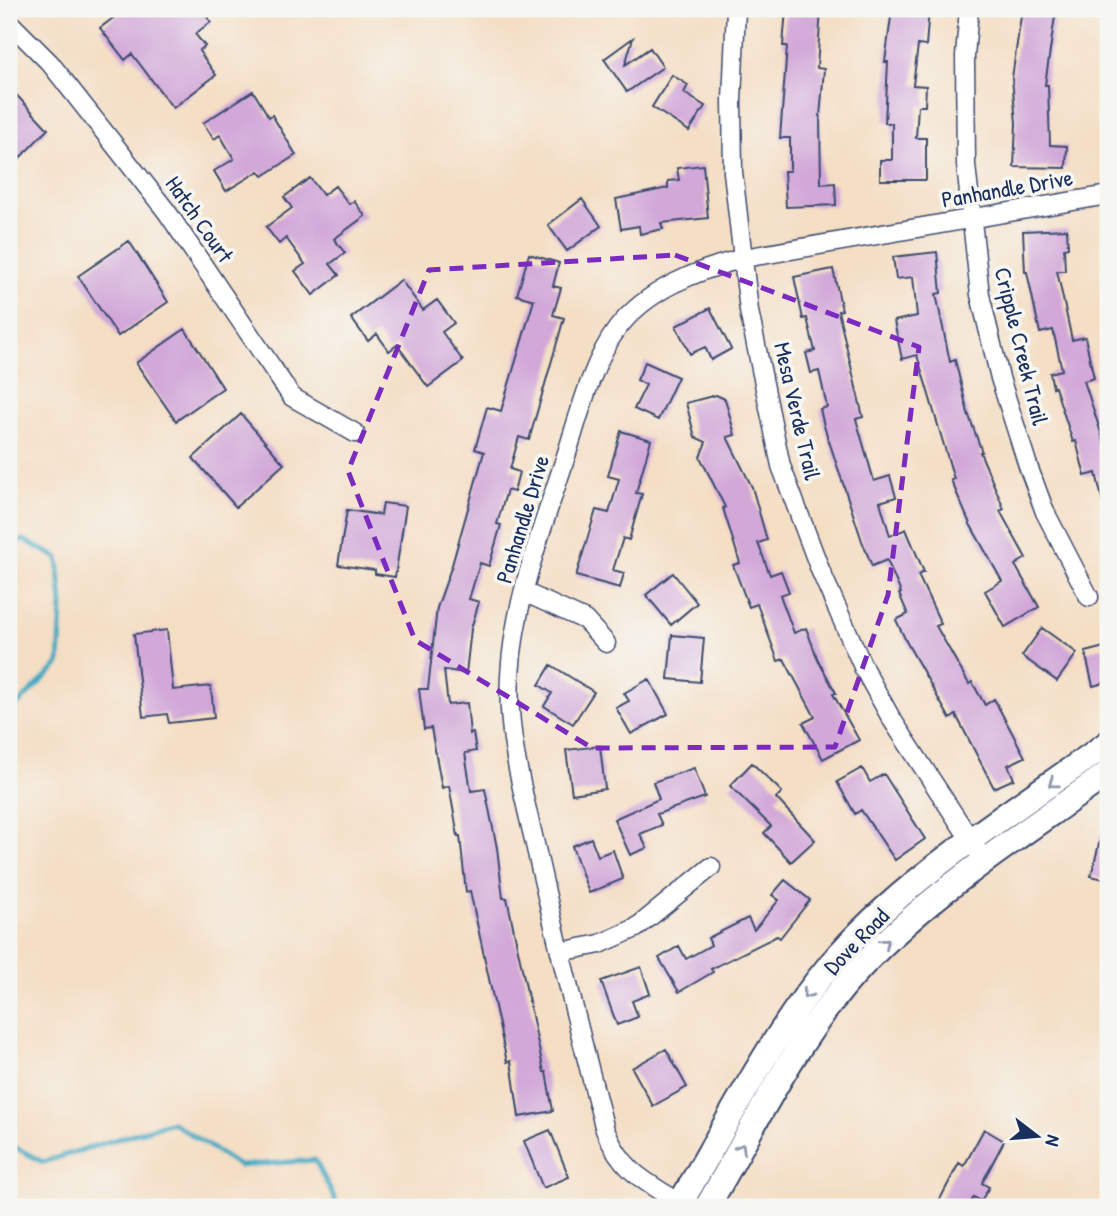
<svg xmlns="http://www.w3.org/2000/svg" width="1117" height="1216" font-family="'Patrick Hand',sans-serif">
  <rect width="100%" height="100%" fill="#f6f6f2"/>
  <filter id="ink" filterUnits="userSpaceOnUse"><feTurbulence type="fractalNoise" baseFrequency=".0143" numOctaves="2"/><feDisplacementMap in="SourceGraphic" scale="14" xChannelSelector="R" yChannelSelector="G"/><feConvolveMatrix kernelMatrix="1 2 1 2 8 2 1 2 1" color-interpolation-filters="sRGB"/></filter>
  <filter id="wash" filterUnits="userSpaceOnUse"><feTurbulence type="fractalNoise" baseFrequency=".00686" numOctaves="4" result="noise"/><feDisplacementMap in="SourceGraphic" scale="28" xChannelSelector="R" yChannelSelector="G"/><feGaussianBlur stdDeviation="1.57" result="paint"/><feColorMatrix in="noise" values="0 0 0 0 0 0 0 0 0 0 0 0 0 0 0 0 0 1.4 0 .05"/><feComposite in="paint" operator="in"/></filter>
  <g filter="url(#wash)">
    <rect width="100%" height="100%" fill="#f4dec4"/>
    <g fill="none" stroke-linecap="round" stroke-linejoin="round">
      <!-- stream -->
      <path stroke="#42a9c2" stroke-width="5" d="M9,543L24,540L58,558L62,604L59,664L14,708L9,722
        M9,1144L43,1162L172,1122L239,1166L315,1160L339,1207"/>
    </g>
    <g id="blocks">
      <!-- building -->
      <path fill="#d1a8d8" d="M125,9H201L211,22L195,34L205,46L199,51L216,75L173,108L132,54L125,60L100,28Z
        M786,9H821L817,68L824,69L820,117L821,184L835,183L836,205L786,207L784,171H790V138H780L787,46H783Z
        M892,9H929L926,46L918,45L913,85L926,86L925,106H918L916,138H926V180H880V160H892V123H885L888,62H885Z
        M1022,9H1056L1045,85H1048L1050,145L1067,146L1066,168L1014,167L1016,123L1012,78Z
        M633,38L625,65L650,48L663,67L627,92L604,59Z
        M672,75L688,85L684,93L705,106L689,131L652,107Z
        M9,87L48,129L9,169Z
        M253,91L269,117L272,115L296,155L263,176L259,171L226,191L214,171L234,159L220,135L214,139L203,123Z
        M703,165L708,218L661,223L663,229L640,234L639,226L621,229L616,199L668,188V181L679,180L677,168Z
        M310,178L323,195L335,186L349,204L354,201L365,216L334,239L345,253L330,264L339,275L313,295L295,271L305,264L286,238L279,244L266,227L292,208L284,197Z
        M582,199L601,226L567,251L548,225Z
        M1067,229L1068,247L1064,248L1065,271H1057L1072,340L1085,337L1094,378L1084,381L1105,445L1108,444V502L1103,503L1096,473L1085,476L1076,441L1073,442L1055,387L1053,388L1050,373L1062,370L1053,330L1040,333L1027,272H1025L1023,231Z
        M129,241L168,302L118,336L78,276Z
        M937,252L941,293L936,294L950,362L955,360L968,413L982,452H980L1004,509L1000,511L1026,558L1015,565L1039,607L1005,627L985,591L1002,581L970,524L951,480L954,479L917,355L902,359L894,321L917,316L913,277L896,279L893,257Z
        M529,254L559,263L553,286L561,288L553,315L564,318L529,440L519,437L510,469L519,472L514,492L507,490L497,524L501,525L489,566L480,563L469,599L479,602L471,629L466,673L444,670L448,705L467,703L470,734L473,733L476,751L465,753L471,791L485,789L497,848L503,898H507L544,1072H546L553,1111L519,1117L511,1061L507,1062L470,891L466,892L460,836H458L449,786L442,788L431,728L424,729L419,689H428L437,608L452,565L484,452L475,449L487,407L501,411L534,300L517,295Z
        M833,269L842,310L838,311L863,417L856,419L874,481L890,476L896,497L880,502L890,536L906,529L924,572L918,575L941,624L936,626L969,684L972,682L985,705L994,699L1025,757L1008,765L1014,779L994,788L956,715L950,719L907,643L896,620L908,614L899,594L901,593L887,560L872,566L862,541L824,426L820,409L827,407L819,371L811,373L806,353L815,351L807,318L803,319L794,277Z
        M401,280L423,310L437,300L454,323L442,332L463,361L428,387L397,345L389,351L377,334L368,341L351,318Z
        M710,308L731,349L711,360L705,347L690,354L676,326Z
        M185,329L223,388L176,421L136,363Z
        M645,362L678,377L658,420L634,409L646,385L637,380Z
        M716,395L725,399L735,435L727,437L752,487L767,540L758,543L770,575L781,571L789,592L780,595L794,633L806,628L818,660L836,693L833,694L859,740L823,759L803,723L815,717L784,659L778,661L757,604L749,607L733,565L740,563L723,508L725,507L700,457L706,442L695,437L686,403Z
        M241,414L284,464L236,507L193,458Z
        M621,431L651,440L636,493L642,494L629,540L623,538L613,570L624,573L620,588L576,576L596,510L609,513L619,479L608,476Z
        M383,503L406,506L395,577L375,574V570L338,565L347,510L381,515Z
        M673,573L697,603L671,625L646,595Z
        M1042,628L1077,653L1057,681L1022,656Z
        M167,630L173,690L211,686L214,718L169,723L167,714L143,717L134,634Z
        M672,635L704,638L700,682L668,679Z
        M1108,646V682L1093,686L1085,652Z
        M551,665L594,692L573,724L544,706L552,693L539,685Z
        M649,679L668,714L631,734L616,708L629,701L624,693Z
        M600,746L605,789L572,794L566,750Z
        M752,763L782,792L776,798L815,840L791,862L764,833L771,826L730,786Z
        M694,768L705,797L657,814L662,825L640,834L647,848L630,855L614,819L659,799L653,782Z
        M862,768L870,782L884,774L925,839L895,860L861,810L855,814L837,782Z
        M1103,828H1108V880L1091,876Z
        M591,838L598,856L613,850L623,879L589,893L572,846Z
        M785,880L810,900L780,938L777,936L711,969L713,972L679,992L659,958L679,946L686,959L711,945L708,938L748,918L754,930L779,900L772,895Z
        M641,967L650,994L632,1001L638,1017L617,1025L601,981Z
        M666,1049L687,1087L653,1106L632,1068Z
        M984,1129L1004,1141L982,1183L989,1187L981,1201L974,1197L968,1207H945L938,1203L959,1163L964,1166Z
        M550,1130L569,1177L543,1188L524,1141Z"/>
    </g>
  </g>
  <g filter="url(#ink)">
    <use href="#blocks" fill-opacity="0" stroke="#3c496d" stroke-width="2"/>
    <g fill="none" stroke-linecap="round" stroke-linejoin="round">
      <defs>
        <path id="minor" d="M736,9L732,100L733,172L749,311L781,466L821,572L864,669L891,718L977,850
          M969,9L965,56L966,165L980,295L1000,378L1028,466L1045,512L1089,597
          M9,22L50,63L167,212L292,397L355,433
          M524,592L585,620L606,643
          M560,952L600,944L636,928L711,867
          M680,1203C644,1181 622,1171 605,1130C581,1038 558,946 537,853C524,795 506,735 510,676C514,600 543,527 566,456C579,416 592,362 617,329C647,289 698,270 744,258L1108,195"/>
        <path id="secondary" d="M678,1207C727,1125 769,1038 830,965C903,878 1017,809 1108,743
          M707,1207C752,1130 792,1046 851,978C923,896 1020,837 1108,773"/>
      </defs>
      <!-- minor casing -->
      <use href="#minor" stroke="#3c496d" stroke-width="21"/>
      <!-- secondary casing -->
      <use href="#secondary" stroke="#3c496d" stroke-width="28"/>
      <!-- minor -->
      <use href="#minor" stroke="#fff" stroke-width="18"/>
      <!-- secondary -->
      <use href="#secondary" stroke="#fff" stroke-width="24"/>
    </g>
    <!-- one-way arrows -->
    <defs><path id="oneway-chevron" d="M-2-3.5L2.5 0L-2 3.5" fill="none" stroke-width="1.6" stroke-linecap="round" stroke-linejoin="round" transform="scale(1.75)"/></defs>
    <g stroke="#8d97ae">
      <use href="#oneway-chevron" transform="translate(1053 783) rotate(144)"/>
      <use href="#oneway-chevron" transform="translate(885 943) rotate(-42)"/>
      <use href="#oneway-chevron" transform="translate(807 994) rotate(128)"/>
      <use href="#oneway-chevron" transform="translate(741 1148) rotate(-60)"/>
    </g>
  </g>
  <!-- marked area -->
  <path fill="none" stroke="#7b2cbf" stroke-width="5" stroke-dasharray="14 9" stroke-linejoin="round" d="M675,255L919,347L888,595L835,747L592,748L415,640L348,471L429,270Z"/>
  <g text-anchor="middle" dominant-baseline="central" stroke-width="7" stroke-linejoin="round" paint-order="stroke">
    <!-- street labels -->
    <g font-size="23" fill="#1b2f5e" stroke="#f6f6f2">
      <text transform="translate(1007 188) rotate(-10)">Panhandle Drive</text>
      <text transform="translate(200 219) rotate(55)">Hatch Court</text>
      <text transform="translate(1022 346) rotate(76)">Cripple Creek Trail</text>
      <text transform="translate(798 411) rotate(77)">Mesa Verde Trail</text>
      <text transform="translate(522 519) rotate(-73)">Panhandle Drive</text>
      <text transform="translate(856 941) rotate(-46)">Dove Road</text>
    </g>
  </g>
  <!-- margin -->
  <rect width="1117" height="1216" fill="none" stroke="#f6f6f2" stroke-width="35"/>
  <!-- north arrow -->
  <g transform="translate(1037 1136) rotate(106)" stroke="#f6f6f2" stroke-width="5" paint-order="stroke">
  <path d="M0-5L12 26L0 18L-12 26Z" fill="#1b2f5e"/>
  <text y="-10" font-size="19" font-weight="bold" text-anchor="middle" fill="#1b2f5e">N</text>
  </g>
</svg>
